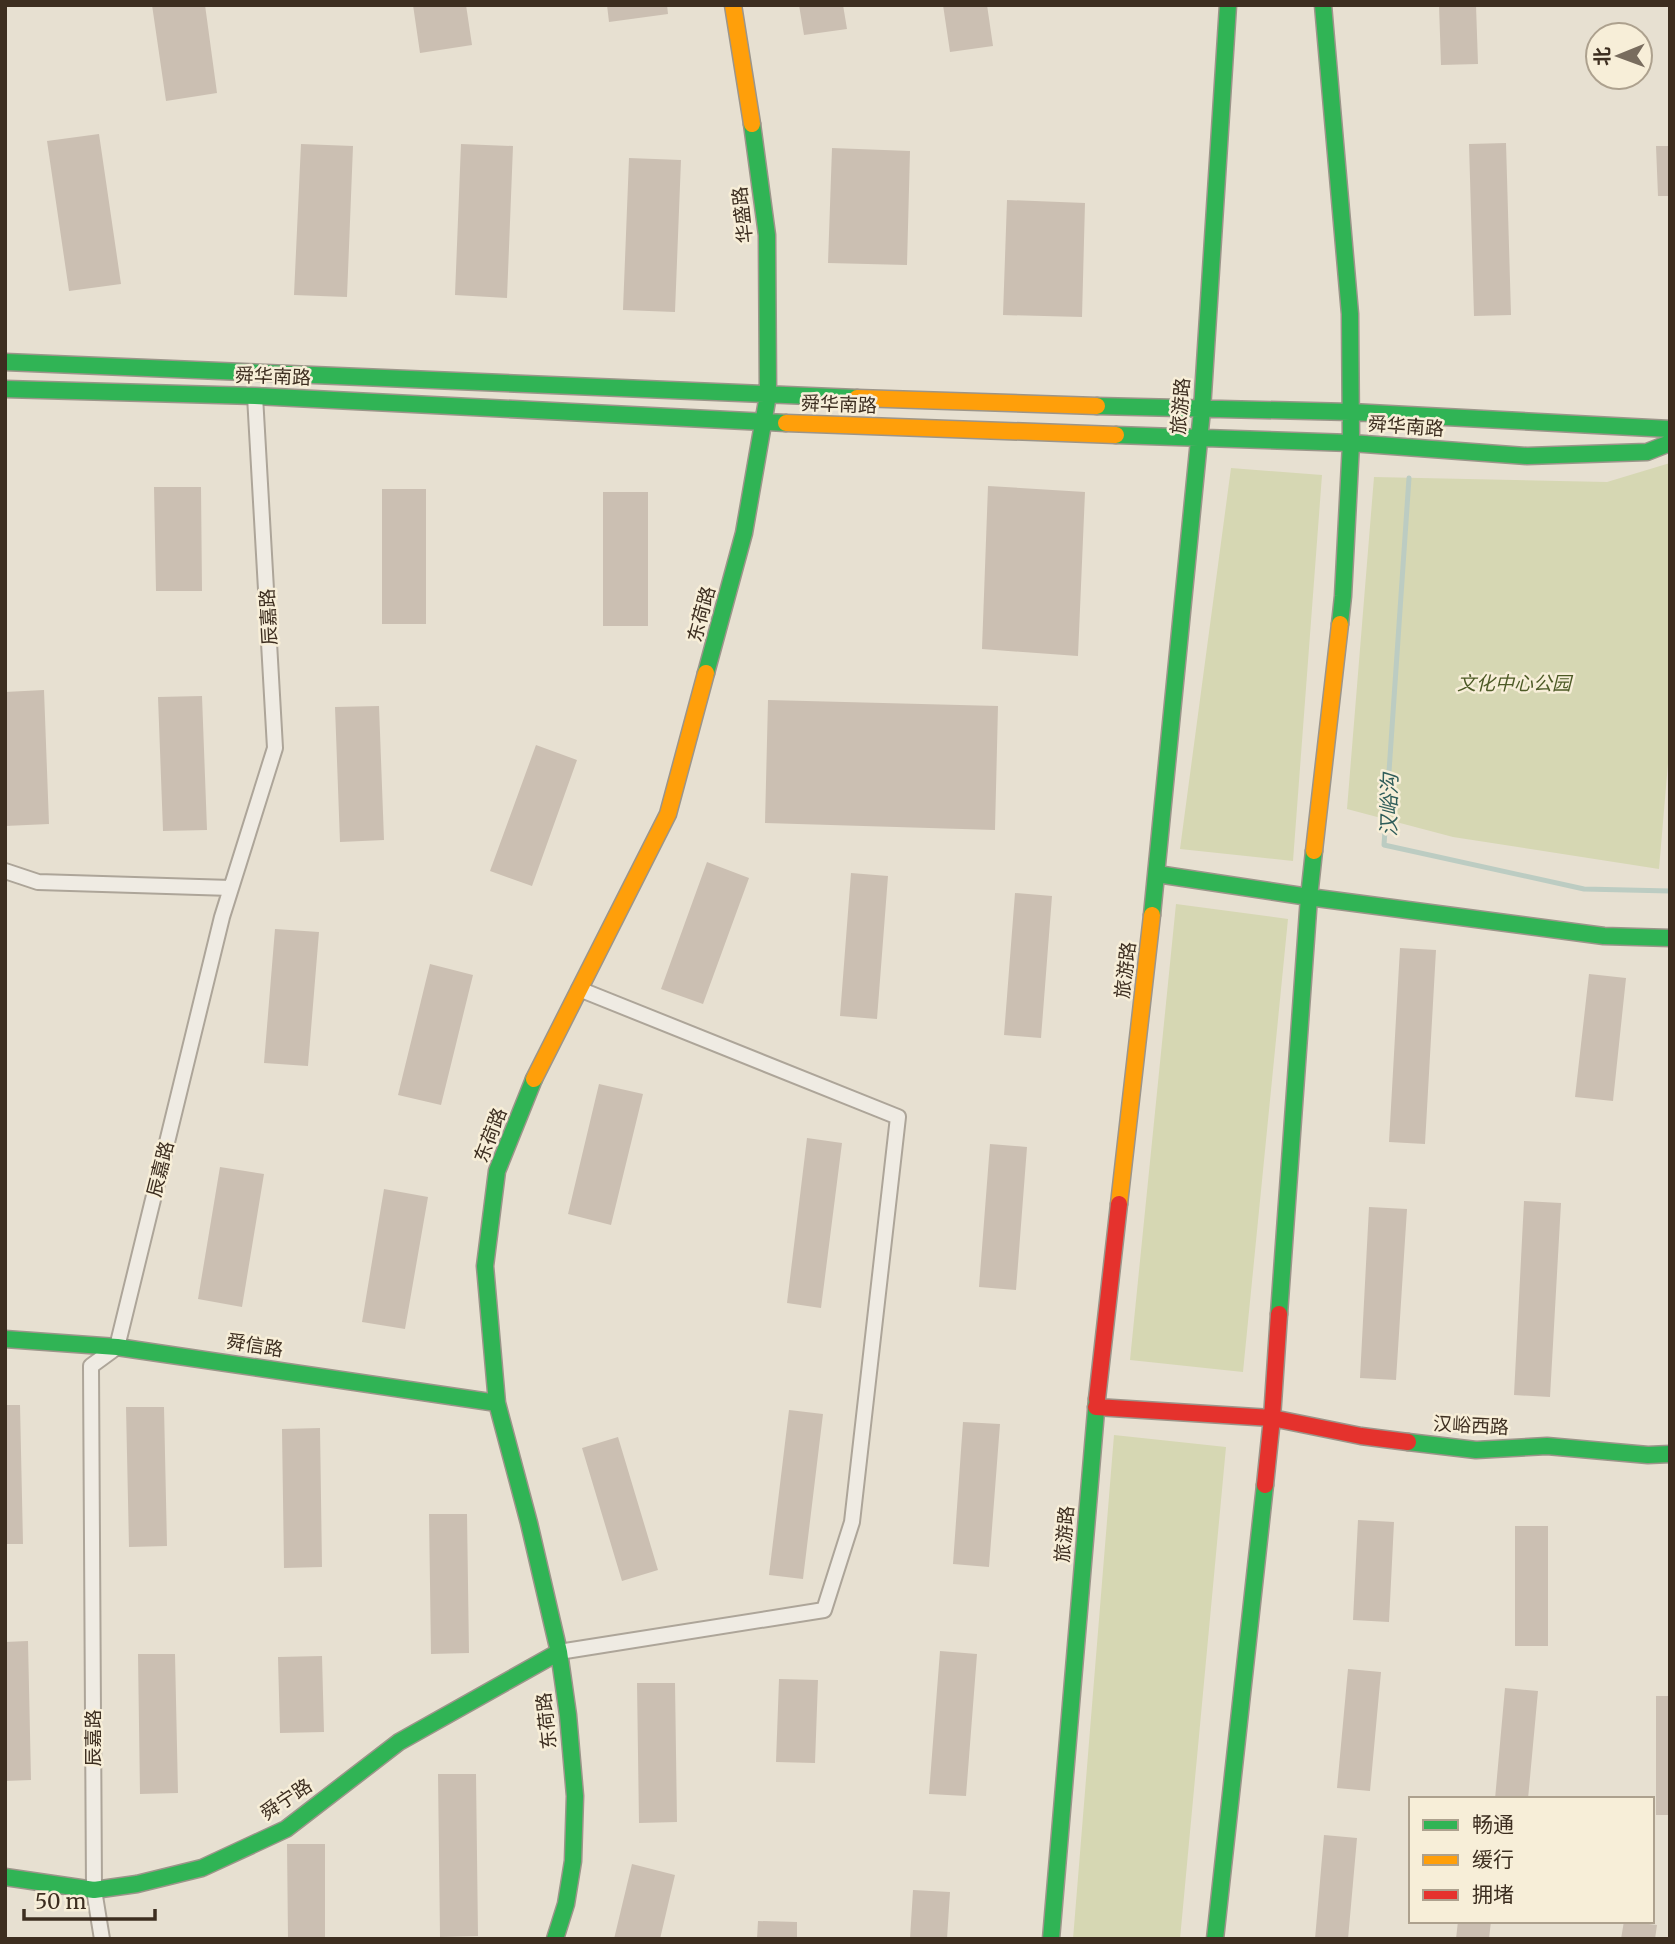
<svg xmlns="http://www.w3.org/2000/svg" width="1675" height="1944" font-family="Merriweather,'Noto Sans SC',serif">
  <rect width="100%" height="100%" fill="#e7e0d1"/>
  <!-- green -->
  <path fill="#d6d7b3" d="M1670,463V740L1659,869L1453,837L1347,809L1374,477L1607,482Z
    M1231,468L1322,475L1293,861L1180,849Z
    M1176,904L1288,919L1243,1372L1130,1360Z
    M1114,1435L1226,1447L1180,1939H1073Z"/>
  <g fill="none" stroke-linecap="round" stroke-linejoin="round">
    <!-- stream -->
    <path stroke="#bcccc2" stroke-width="5" d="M1409,478L1384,845L1584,889L1670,891"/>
  </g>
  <!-- building -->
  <path fill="#cbbfb2" d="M152,5H205L217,93L166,101Z
    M413,5H466L472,45L420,53Z
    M607,5H667L668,14L609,22Z
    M799,5H843L847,29L804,35Z
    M943,5H987L993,46L950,52Z
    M1439,5H1476L1478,64L1441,65Z
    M99,134L121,284L69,291L47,141Z
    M1506,143L1511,315L1474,316L1469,144Z
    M301,144L353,146L347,297L294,295Z
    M461,144L513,146L507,298L455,295Z
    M1656,146H1670V196H1658Z
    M832,148L910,151L907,265L828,263Z
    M629,158L681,160L675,312L623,310Z
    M1007,200L1085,203L1082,317L1003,315Z
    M988,486L1085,492L1078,656L982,649Z
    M154,487H201L202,591H156Z
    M382,489H426V624H382Z
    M603,492H648V626H603Z
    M44,690L49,824L5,826V692Z
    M202,696L207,830L163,831L158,697Z
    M768,700L998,706L995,830L765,823Z
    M379,706L384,840L340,842L335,707Z
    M536,745L577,760L532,886L490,871Z
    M707,862L749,878L703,1004L661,989Z
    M851,873L888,876L877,1019L840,1016Z
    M1015,893L1052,896L1041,1038L1004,1035Z
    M275,929L319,932L308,1066L264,1063Z
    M1400,948L1436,950L1425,1144L1389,1142Z
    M430,964L473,975L441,1105L398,1095Z
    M1589,974L1626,978L1613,1101L1575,1097Z
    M599,1084L643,1094L611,1225L568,1214Z
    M807,1138L842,1143L821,1308L787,1303Z
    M990,1144L1027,1147L1016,1290L979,1287Z
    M220,1167L264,1174L242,1307L198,1299Z
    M384,1189L428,1197L405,1329L362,1322Z
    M1524,1201L1561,1203L1550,1397L1514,1395Z
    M1369,1207L1407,1209L1396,1380L1360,1378Z
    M5,1405H20L23,1544H5Z
    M126,1407H164L167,1546L129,1547Z
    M789,1410L823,1414L803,1579L769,1575Z
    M963,1422L1000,1424L989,1567L953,1564Z
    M320,1428L322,1567L284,1568L282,1429Z
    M618,1437L658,1570L622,1581L582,1448Z
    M429,1514H467L469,1653L431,1654Z
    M1358,1520L1394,1522L1389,1622L1353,1620Z
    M1515,1526H1548V1646H1515Z
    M28,1641L31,1780L5,1781V1642Z
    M940,1651L977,1654L966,1796L929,1794Z
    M138,1654H175L178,1793L140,1794Z
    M322,1656L324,1732L280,1733L278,1657Z
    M1348,1669L1381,1672L1370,1791L1337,1788Z
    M779,1679L818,1680L815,1763L776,1762Z
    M637,1683H675L677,1822L639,1823Z
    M1505,1688L1538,1691L1528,1799H1495Z
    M1656,1696H1670V1815H1656Z
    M438,1774H476L478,1936L440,1937Z
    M1324,1835L1357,1838L1348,1939H1315Z
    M287,1844H325V1939H288Z
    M632,1864L675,1875L660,1939H614Z
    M913,1890L950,1892L947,1939H910Z
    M758,1921L797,1922V1939H757Z
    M1458,1921H1491L1489,1939H1456Z
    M1624,1921L1657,1925L1655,1939H1621Z"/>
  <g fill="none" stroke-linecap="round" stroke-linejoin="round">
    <defs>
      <path id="street" d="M5,871L38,882L231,888
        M559,1652L824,1610L852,1522L898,1117L579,989
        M102,1939L94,1890L91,1366L117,1347L222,917L275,748L255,396"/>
      <path id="fast" d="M1323,5L1350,314L1351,443L1343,596L1340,624
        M5,362L857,398
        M5,389L255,396L786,423
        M1097,406L1351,412
        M1351,412L1670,429
        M1116,435L1351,443
        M1351,443L1527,456L1647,452L1670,443
        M706,673L744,533L768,395L767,235L752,124
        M1157,874L1309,897L1604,936L1670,938
        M1152,915L1202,410L1228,5
        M534,1079L497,1171L485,1266L497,1403L529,1523L559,1652L568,1715L575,1796L573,1861L566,1904L555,1939
        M1279,1314L1309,897L1314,851
        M5,1339L117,1347L497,1403
        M1408,1442L1476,1450L1547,1446L1648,1455L1670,1454
        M5,1877L94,1890L137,1884L202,1868L286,1829L399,1742L559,1652
        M1051,1939L1097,1399
        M1215,1939L1265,1485"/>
      <path id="slow" d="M733,5L752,124
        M857,398L1097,406
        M786,423L1116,435
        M1314,851L1340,624
        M534,1079L668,814L706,673
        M1119,1204L1152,915"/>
      <path id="jam" d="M1097,1399L1119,1204
        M1096,1407L1272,1418L1361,1436L1408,1442
        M1265,1485L1272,1418L1279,1314"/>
    </defs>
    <!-- street casing -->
    <use href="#street" stroke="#ada599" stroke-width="18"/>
    <!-- fast casing -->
    <use href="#fast" stroke="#9c958a" stroke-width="19"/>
    <!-- slow casing -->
    <use href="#slow" stroke="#9c958a" stroke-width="19"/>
    <!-- jam casing -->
    <use href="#jam" stroke="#9c958a" stroke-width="19"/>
    <!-- street -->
    <use href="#street" stroke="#efebe3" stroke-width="14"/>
    <!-- fast -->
    <use href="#fast" stroke="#30b455" stroke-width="16"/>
    <!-- slow -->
    <use href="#slow" stroke="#ff9f0a" stroke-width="16"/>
    <!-- jam -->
    <use href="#jam" stroke="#e5322d" stroke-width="16"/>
  </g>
  <g text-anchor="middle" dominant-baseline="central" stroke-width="5" stroke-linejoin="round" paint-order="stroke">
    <!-- street labels -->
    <g font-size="19" fill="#3d2e20" stroke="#f7eed8">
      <text transform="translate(742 215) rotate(-96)">华盛路</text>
      <text transform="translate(273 376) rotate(2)">舜华南路</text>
      <text transform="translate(839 404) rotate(2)">舜华南路</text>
      <text transform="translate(1180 406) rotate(-85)">旅游路</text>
      <text transform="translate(1406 426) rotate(4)">舜华南路</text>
      <text transform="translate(701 614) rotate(-75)">东荷路</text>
      <text transform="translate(268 617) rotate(-93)">辰嘉路</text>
      <text transform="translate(1125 970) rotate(-83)">旅游路</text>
      <text transform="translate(490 1135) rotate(-69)">东荷路</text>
      <text transform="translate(160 1169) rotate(-76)">辰嘉路</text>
      <text transform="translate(255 1345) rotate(9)">舜信路</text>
      <text transform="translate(1471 1425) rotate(3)">汉峪西路</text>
      <text transform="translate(1064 1534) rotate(-85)">旅游路</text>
      <text transform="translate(546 1721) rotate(-96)">东荷路</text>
      <text transform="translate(93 1738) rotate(-90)">辰嘉路</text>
      <text transform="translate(286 1799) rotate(-34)">舜宁路</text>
    </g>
    <!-- park labels -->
    <g font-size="19" font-style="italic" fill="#4d5a26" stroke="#f7eed8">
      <text x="1514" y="683">文化中心公园</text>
    </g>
    <!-- water labels -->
    <g font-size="21" font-style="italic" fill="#2f5d5a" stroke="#f7eed8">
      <text transform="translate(1389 805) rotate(-89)">汉峪沟</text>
    </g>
  </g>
  <!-- border -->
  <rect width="1675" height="1944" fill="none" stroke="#3d2e20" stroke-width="14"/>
  <!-- legend -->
  <rect x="1409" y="1797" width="245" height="126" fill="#f7eed8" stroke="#ada18e" stroke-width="2"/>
  <rect x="1423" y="1820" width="35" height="10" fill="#30b455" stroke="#ada18e" stroke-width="2"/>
  <text x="1472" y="1832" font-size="21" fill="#3d2e20">畅通</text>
  <rect x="1423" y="1855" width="35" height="10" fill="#ff9f0a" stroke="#ada18e" stroke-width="2"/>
  <text x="1472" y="1867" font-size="21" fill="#3d2e20">缓行</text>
  <rect x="1423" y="1890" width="35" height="10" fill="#e5322d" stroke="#ada18e" stroke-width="2"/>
  <text x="1472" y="1902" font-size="21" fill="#3d2e20">拥堵</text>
  <!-- north arrow -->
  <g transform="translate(1619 56) rotate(269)"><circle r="33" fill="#f7eed8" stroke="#ada18e" stroke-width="2"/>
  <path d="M0-5L12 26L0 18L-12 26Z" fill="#786c5e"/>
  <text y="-10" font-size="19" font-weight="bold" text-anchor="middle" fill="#3d2e20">北</text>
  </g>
  <!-- scale -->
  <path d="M24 1909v10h131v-10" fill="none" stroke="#3d2e20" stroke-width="3.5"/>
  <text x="35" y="1909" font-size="21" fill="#3d2e20" stroke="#f7eed8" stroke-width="5" paint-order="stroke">50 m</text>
</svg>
